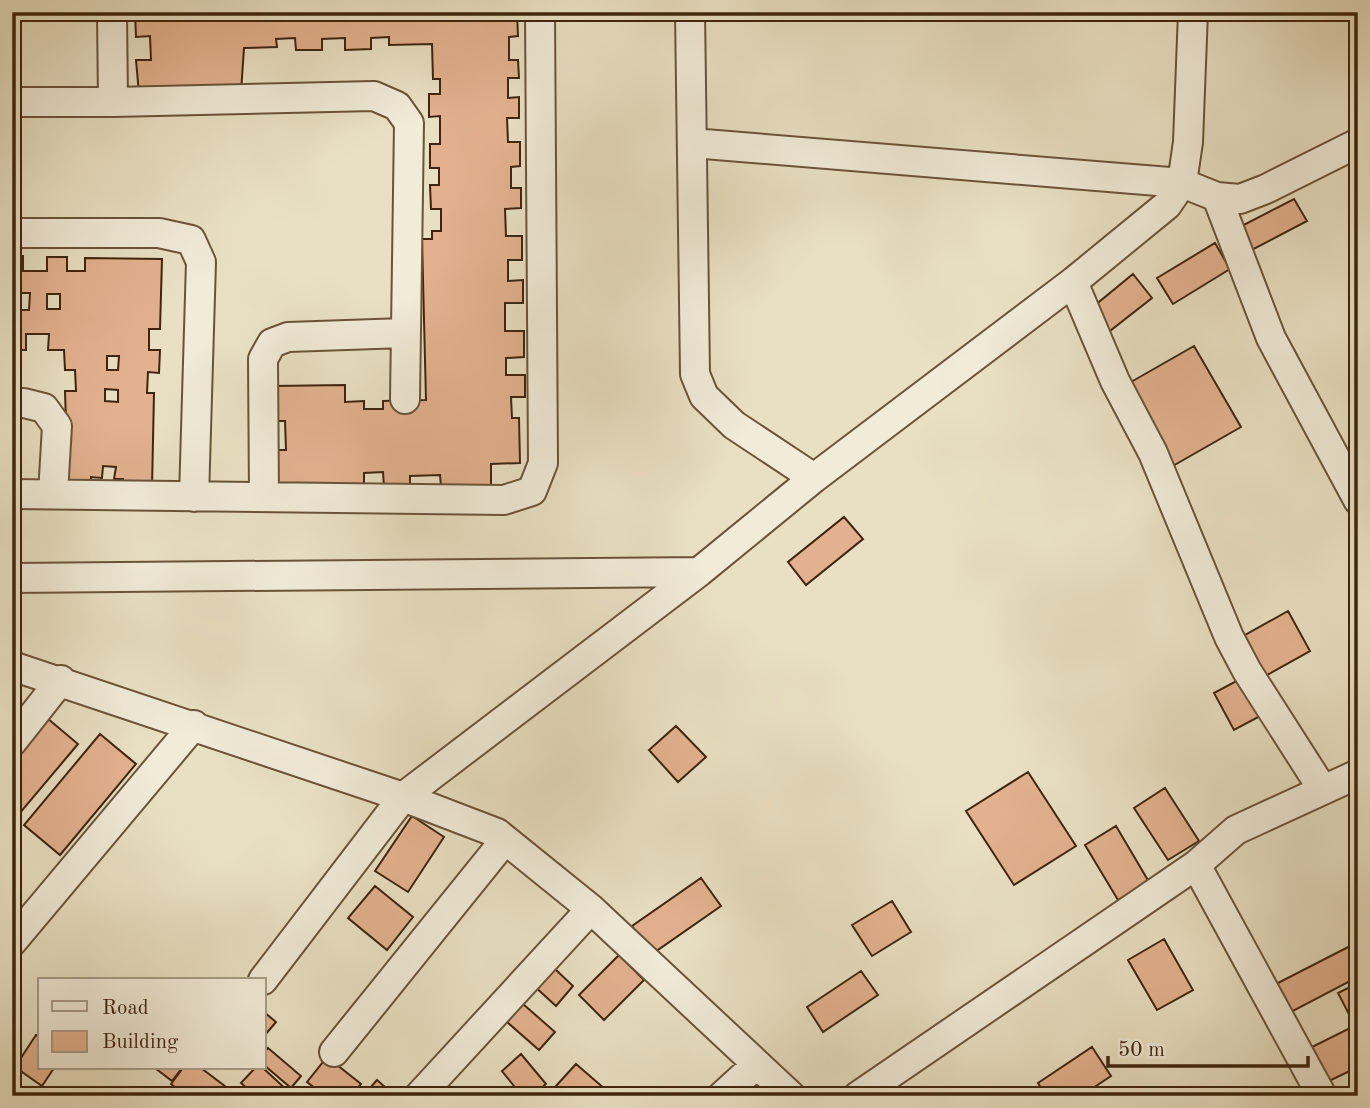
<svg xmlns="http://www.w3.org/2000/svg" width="1370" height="1108" font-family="'Old Standard TT',serif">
  <rect width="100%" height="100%" fill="#e9e0c3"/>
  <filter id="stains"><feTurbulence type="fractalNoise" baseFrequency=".00286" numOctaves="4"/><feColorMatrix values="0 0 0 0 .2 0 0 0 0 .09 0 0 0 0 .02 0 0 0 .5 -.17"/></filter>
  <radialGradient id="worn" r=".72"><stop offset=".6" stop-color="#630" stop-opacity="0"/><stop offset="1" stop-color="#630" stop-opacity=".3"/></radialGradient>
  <!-- building -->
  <path fill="#e3b18f" stroke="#3e250d" stroke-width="2" fill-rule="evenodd" d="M135,12H517L518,36L509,37V60H518L519,78H508V98L519,97V118H507L508,142H520V166L511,167V188H521V208L505,209L506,236H522V260H508V281L523,280V303H505V331H524V357L506,358V375H525V397H511L512,418H519L520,463L491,464V485L441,486L440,475L410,476V486L384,487L383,472L364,473V487L274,489L273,450H286L285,421H273L272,386L345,385V402L364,401V409H383V401L426,400L422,239H432V231H441V209H431L430,185H439V168H430V144H440V116L429,117V94H440V79H433L432,44L389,45V37L371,38V49L345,50V38L322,39V50H296L295,38L276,39L277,47L244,48L241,92L206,93L205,86L177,87L174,94H139L136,60H151L150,36L136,37Z
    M12,41H16L15,59H12Z
    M1294,199L1307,221L1244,254L1232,231Z
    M1215,243L1230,269L1173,304L1157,278Z
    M12,256H23V271H47V257H67V271H85V258L162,259L160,329H149V350H160L159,373L148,372L147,393H154L152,488L123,486V479H114L116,467L103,466L102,478L91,477V487L68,486L65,391H76L75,370H65L64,350H48L49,334H26V350H12ZM17,293H30L29,310H17ZM47,294H60V309H47ZM107,356H119L118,370H107ZM105,389L118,390V402L105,401Z
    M1133,274L1152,298L1106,334L1088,311Z
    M1194,346L1241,427L1171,467L1124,386Z
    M844,517L863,539L806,585L788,562Z
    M1288,611L1310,651L1260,679L1238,639Z
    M1242,678L1262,715L1234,730L1214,693Z
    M47,718L78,744L14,820L12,819V762Z
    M676,726L706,757L678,782L649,750Z
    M100,734L136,764L60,855L24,825Z
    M1028,772L1076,846L1014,885L966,811Z
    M1165,788L1199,841L1168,860L1134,808Z
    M412,816L444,837L408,892L375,871Z
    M1116,826L1149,882L1118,900L1085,845Z
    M701,878L721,906L652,954L632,926Z
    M375,886L413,917L387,950L348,918Z
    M892,901L911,932L872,956L852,925Z
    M1164,939L1193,990L1157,1010L1128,960Z
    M1358,942V977L1291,1012L1276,984Z
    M619,955L644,980L604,1020L579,995Z
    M554,968L573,986L556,1006L532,984Z
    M861,971L878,995L823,1032L807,1007Z
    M1354,985L1358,992V1015L1351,1018L1338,993Z
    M523,1004L555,1032L539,1050L507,1022Z
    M264,1012L276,1022L265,1035L264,1034Z
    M1358,1024V1067L1325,1083L1308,1049Z
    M36,1035L40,1037V1068H54L42,1086L15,1067Z
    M1092,1047L1111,1076L1081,1096H1046L1038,1083Z
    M268,1048L301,1076L291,1088L264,1065V1053Z
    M521,1054L546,1084L532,1096H522L502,1071Z
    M327,1057L361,1084L351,1096H325L307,1082Z
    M576,1064L613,1096H567L556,1086Z
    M155,1068H182L172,1081Z
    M183,1068H201L234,1093L232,1096H187L171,1084Z
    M255,1068H263L290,1093L288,1096H255L241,1083Z
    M377,1080L395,1096H363Z"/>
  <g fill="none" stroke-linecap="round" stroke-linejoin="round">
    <defs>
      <path id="minor" d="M112,12L113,102L374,96L397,106L409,123L405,399
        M690,12L695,374L704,396L734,425L814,478
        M12,102H113
        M692,143L1182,183L1217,197L1240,199L1266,189L1358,143
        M1217,197L1271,338L1358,500
        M12,233H159L191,240L201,262L194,497
        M1073,282L1115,381L1153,453L1229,637L1247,671L1323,790
        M12,403H24L44,408L57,426L53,494
        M12,494L504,500L532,491L543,463L540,12
        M264,497L263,359L272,343L288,337L405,333
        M12,578L699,572
        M12,666L403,797L497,833L591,909L791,1096
        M12,742L61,680
        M1196,865L1322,1096
        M12,942L194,725
        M263,980L403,797L699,572L814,478L1073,282L1167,205L1182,183L1188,142L1193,12
        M334,1052L505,840
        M419,1096L591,909
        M722,1096L757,1064
        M858,1096L1196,865L1236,830L1358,774"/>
    </defs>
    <!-- minor casing -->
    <use href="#minor" stroke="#69543a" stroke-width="32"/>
    <!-- minor -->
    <use href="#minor" stroke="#f1ebd8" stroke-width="28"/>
  </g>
  <!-- margin -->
  <rect width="1370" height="1108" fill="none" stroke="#e9e0c3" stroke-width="42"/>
  <rect x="14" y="14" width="1342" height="1080" fill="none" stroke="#3e250d" stroke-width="3.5"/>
  <rect x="21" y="21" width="1328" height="1066" fill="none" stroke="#3e250d" stroke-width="2"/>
  <!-- legend -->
  <rect x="38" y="978" width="228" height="91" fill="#f1ebd8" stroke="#a99c87" stroke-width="2"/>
  <rect x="52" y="1001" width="35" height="10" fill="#f1ebd8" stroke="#a99c87" stroke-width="2"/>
  <text x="102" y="1014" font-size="21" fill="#3e250d">Road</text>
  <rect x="52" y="1031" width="35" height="21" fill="#e3b18f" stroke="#a99c87" stroke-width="2"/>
  <text x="102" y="1048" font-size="21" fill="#3e250d">Building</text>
  <!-- scale -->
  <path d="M1108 1056v10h200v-10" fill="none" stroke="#3e250d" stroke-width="3.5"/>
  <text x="1118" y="1056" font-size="21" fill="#3e250d" stroke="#f1ebd8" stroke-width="5" paint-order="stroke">50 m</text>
  <rect width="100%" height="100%" filter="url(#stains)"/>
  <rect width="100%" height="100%" fill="url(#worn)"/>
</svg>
